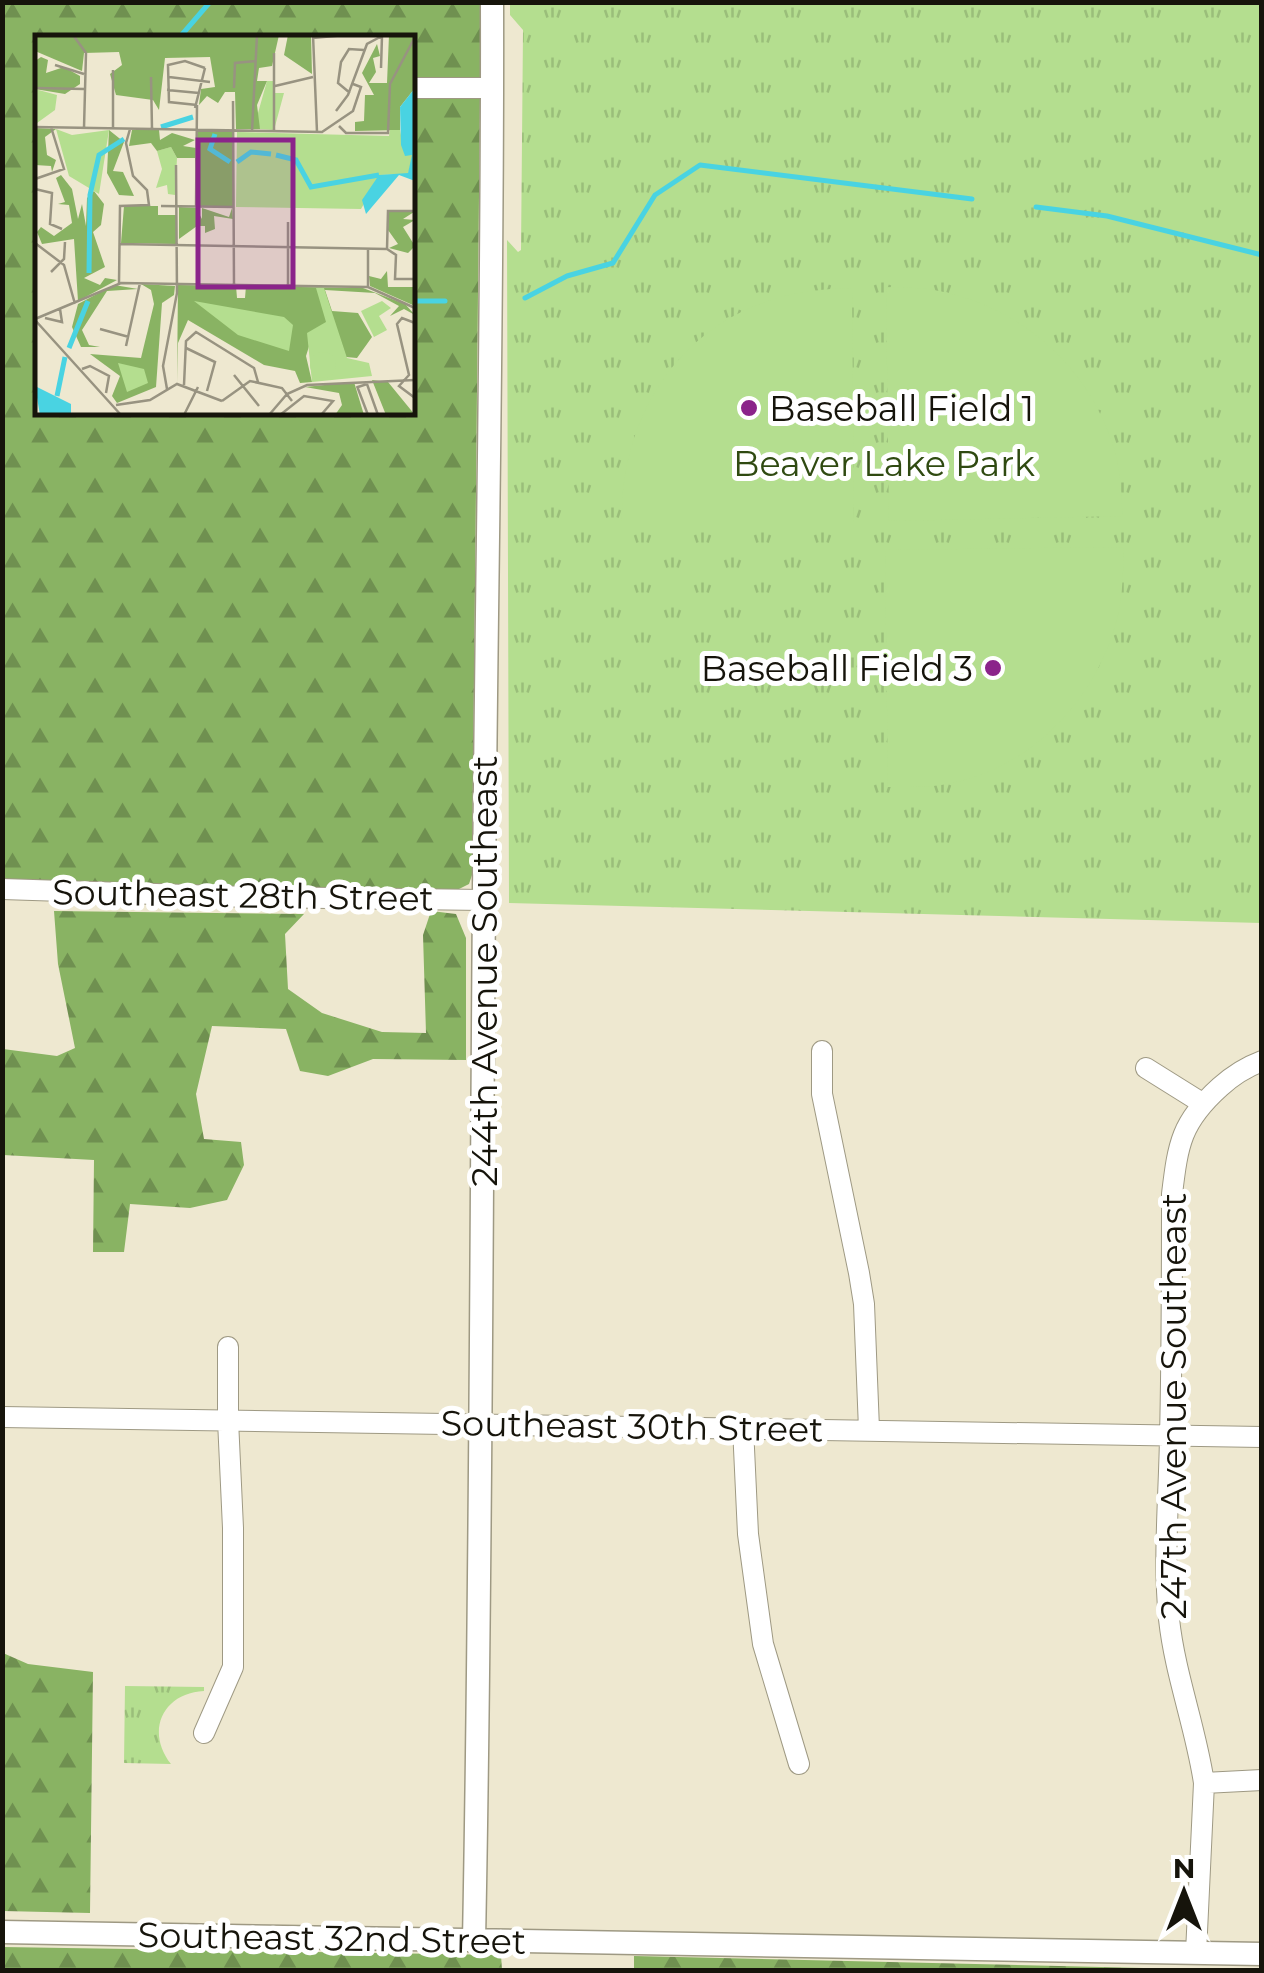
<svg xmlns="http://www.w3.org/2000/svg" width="1264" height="1973" font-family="Montserrat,sans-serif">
  <defs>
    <pattern id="forest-firs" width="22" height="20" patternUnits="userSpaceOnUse" patternTransform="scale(2.5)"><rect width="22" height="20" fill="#89b363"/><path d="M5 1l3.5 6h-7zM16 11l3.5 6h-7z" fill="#6f9050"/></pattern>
    <pattern id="park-tufts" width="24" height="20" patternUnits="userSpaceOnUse" patternTransform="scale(2.5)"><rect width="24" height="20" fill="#b4de8f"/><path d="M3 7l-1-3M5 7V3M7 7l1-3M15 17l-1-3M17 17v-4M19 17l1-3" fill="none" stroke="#9abe7a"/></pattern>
  </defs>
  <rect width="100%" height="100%" fill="#eee8d0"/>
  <!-- forest -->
  <path fill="url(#forest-firs)" fill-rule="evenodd" d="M3,3H481L472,875L469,884L457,890L435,891L3,886ZM38,38H412V412H38Z
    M54,911L304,914L285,934L288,989L322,1013L382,1032L426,1033L423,935L431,911L456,914L466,938V1060L373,1059L328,1076L300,1071L286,1029L212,1026L196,1094L204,1139L241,1142L244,1165L227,1200L190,1208L130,1204L124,1252H93L94,1160L3,1155V1049L57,1056L75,1048L58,964Z
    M3,1653L28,1664L93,1672L90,1913L3,1911Z
    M3,1947L501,1955L502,1970H3Z
    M634,1956L1229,1970H634Z"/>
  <!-- park -->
  <path fill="url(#park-tufts)" d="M510,3H1261V923L509,903L507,240L518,252L521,250L523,30L510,15Z
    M125,1686L204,1687V1691C163,1693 145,1731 171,1764L124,1763Z"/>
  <!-- pitch -->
  <path fill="#b4de8f" d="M886,287C904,288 922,287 939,291C1025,308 1093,371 1116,455C1121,475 1121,496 1123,516L889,521Z
    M852,288L854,522H622C620,424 672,333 768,301C796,291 823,289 852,288Z
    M1124,547C1123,570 1123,593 1118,615C1097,703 1025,776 933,786C918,787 903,787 888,787L885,550Z"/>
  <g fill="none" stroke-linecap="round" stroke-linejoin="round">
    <!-- stream -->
    <path stroke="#49d3e2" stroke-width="5" d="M179,38L210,2
      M1036,207L1107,216L1262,255
      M525,298L567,276L613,263L655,195L700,165L972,199
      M412,301H445"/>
    <defs>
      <path id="minor" d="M412,88H492
        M2,889L248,897L484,900
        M822,1051V1094L859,1273L864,1304L869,1429
        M1146,1068L1202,1103
        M2,1417L1262,1437
        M743,1427L748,1534L763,1644L799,1764
        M204,1733L233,1667V1528L228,1420V1347
        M1204,1783L1262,1780
        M1196,1953L1204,1783C1196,1728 1175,1675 1169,1619C1163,1559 1169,1498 1170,1437C1172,1356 1172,1275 1172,1194C1178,1144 1181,1122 1220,1087C1232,1076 1246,1067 1262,1061"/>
      <path id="tertiary" d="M2,1932L1262,1954
        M474,1940C481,1593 481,1246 484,898C486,600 493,301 492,2"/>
    </defs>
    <!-- minor casing -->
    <use href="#minor" stroke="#9e9983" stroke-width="22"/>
    <!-- tertiary casing -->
    <use href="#tertiary" stroke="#9e9983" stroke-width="25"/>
    <!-- minor -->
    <use href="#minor" stroke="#fff" stroke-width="20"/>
    <!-- tertiary -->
    <use href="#tertiary" stroke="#fff" stroke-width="22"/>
  </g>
  <!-- markers -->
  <g fill="#8b248a" stroke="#fff" stroke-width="4">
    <circle cx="749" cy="408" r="10"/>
    <circle cx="993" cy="668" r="10"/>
  </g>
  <g text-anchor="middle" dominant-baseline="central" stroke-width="10" stroke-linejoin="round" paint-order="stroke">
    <!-- poi labels -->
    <g font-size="35" fill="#16140b" stroke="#fff" text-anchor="start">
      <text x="769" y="408">Baseball Field 1</text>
      <text x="973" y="668" text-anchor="end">Baseball Field 3</text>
    </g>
    <!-- park labels -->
    <g font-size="35" fill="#2f4a11" stroke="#fff">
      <text x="884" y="463">Beaver Lake Park</text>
    </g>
    <!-- street labels -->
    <g font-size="35" fill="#16140b" stroke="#fff">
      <text transform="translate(243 895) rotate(1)">Southeast 28th Street</text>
      <text transform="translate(484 971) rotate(-90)">244th Avenue Southeast</text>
      <text transform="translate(1173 1406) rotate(-90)">247th Avenue Southeast</text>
      <text transform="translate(632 1426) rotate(1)">Southeast 30th Street</text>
      <text transform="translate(332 1938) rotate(1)">Southeast 32nd Street</text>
    </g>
  </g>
  <!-- overview -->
  <g transform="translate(35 35)">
    <rect width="380" height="380" fill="#eee8d0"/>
    <path d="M232,46H238V58H249L239,95L225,94L221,85ZM136,112L142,123L140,160L133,159L132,150L121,153L127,134L122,116Z" fill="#b4de8f"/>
    <path d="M0,0H244L237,31L224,33L222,46H232L222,70L225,94H201L200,57H190L183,68L172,61L164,70L166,54L180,52L175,22L130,23L124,75L118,65L81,60L75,39L87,30L84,17L49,18L47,36L0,16ZM253,0H276L277,39L249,20ZM354,0H380V53L365,72V95L320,96V87L329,86L330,60H339L327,38L342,9L345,21L338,23L341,37L334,48H352ZM6,22L13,25L11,38L29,32L45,41V49L30,59L0,54V26ZM0,93L21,94L10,102L12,120L21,125L17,137L16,131L0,130ZM74,95L89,107L78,136L88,137L99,161L84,160L72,138ZM97,95H124L125,105L137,98L160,105L148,111L161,113L163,96L199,97L198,171H164L160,123H142L136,112L122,116L116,108L94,111ZM26,140L37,154L43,184L47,169L51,191L52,163L59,156L69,169L66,190L58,197L70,232L49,243L65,250L70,243L82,245L43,266L39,204L7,209L2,197L6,192L19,201L37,188L34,170L23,169L30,167L21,143ZM89,171H123V180H141V209L86,208ZM144,172L161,173L167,184V173L194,182L197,173L198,184L179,181L180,194L170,198V191H162L144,204ZM354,177H379L368,184L380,185L368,192L380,211L373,218L354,213L363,209L353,195ZM352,236L353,252H380V271L335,251L334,241L346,244ZM106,249L140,251L139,260L127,268L121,352L82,368L77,361L85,341L55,319L106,323L119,269L116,255ZM79,250L103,254L72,256L47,295L54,310L65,312H46L37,292L43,269ZM143,250L201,251L202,263H210L211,251L328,253L370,269L380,280L369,274L355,281L364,271L340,258L290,255L297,276L323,278L337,302L322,323L311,322L302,295L276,305L271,321L277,347L265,348L260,336L229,330L153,285L143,308L142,348ZM337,345L353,347L380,380H351ZM319,347L329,380H300L307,370L304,358L270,352Z" fill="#89b363"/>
    <path d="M0,54L22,60L20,75L2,88ZM21,94L37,100L74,95L64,159L34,141ZM159,266L249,282L258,290L254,316L203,300ZM83,328L109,334L113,348L92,357Z" fill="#b4de8f"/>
    <path d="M355,95H365L370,120H378L373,139L345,140L326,174L201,172L202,97L354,101ZM281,253H289L312,323L334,328L337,341L277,347L272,298L291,287Z" fill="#b4de8f"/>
    <path d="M347,266L356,273L344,281L352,295L339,302L326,276ZM275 330a13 13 0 1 1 26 0a13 13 0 1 1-26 0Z" fill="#b4de8f"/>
    <path d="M380,53V146L364,140L331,179L327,165L344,140L373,138L377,120L370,121L366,110L365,72ZM0,351L36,369V380H5Z" fill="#49d3e2"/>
    <path fill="none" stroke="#49d3e2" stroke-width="5" d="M126,92L158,82M180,99L175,114L195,127M241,120L261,125L276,152L344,140M202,127L216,117L236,119M54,238L55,160L64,120L89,104M34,313L53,266M22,361L30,322"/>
    <path fill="none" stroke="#989381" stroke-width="2.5" d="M38,0L51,18L49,93M278,0L282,97M278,3L310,0M239,18V96M20,30L49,39M346,33L347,1M78,35V93M116,42L117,94M134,42L175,47M240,51L278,42M0,53L49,54M199,53L200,28L221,26M132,55L164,58M315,58L303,48L306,27L314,14L329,15M198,66L199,250M162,70L134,67L133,30L150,26L170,33M160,73L170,33M301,76L313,60L332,9L347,1M304,91L311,98H353L355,49L380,2M0,92L287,97L318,76L326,52L318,49M217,96L222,0M0,144L29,134L16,92M0,154L17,158L15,189L27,194M126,171L199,172M161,171L162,70M0,208L29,230L40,269M84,209L352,214M352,214L353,176H380M352,214L361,220L360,244H380M16,237L29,224L30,207M84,248L85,171L114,170L112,155L98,141L91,108L95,94M253,250V187M333,252V214M10,283L27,287L25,274M0,284L86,248L333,252L380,273M0,285L86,380M380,288L367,283L362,289L374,340L364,351L380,363M65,294L94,302M91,311L105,248M151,313L180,327L172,356M47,334L55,331L74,341L71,358M199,340L224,371M149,350L151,306L161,297L219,333L223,347M322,351L333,380M323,352L332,349L343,380M132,354L128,331L142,258L141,130M187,366L215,346L247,353L257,366M81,370L115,365L142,349L187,366M149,380L163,352M234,380L252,359L272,350L380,345M245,380L269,361L298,366L286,380"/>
    <path fill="#8b248a" fill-opacity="0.15" stroke="#8b248a" stroke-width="5" d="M163,105H258V252H163Z"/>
    <rect width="380" height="380" fill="none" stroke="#16140b" stroke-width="5"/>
  </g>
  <!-- border -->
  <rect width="1264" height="1973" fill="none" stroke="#16140b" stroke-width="10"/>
  <!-- north arrow -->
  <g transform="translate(1184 1893)" stroke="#ffffff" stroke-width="8" paint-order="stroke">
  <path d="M0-8L18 38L0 25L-18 38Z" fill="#16140b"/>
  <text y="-15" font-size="28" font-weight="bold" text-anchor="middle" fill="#16140b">N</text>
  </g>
</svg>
